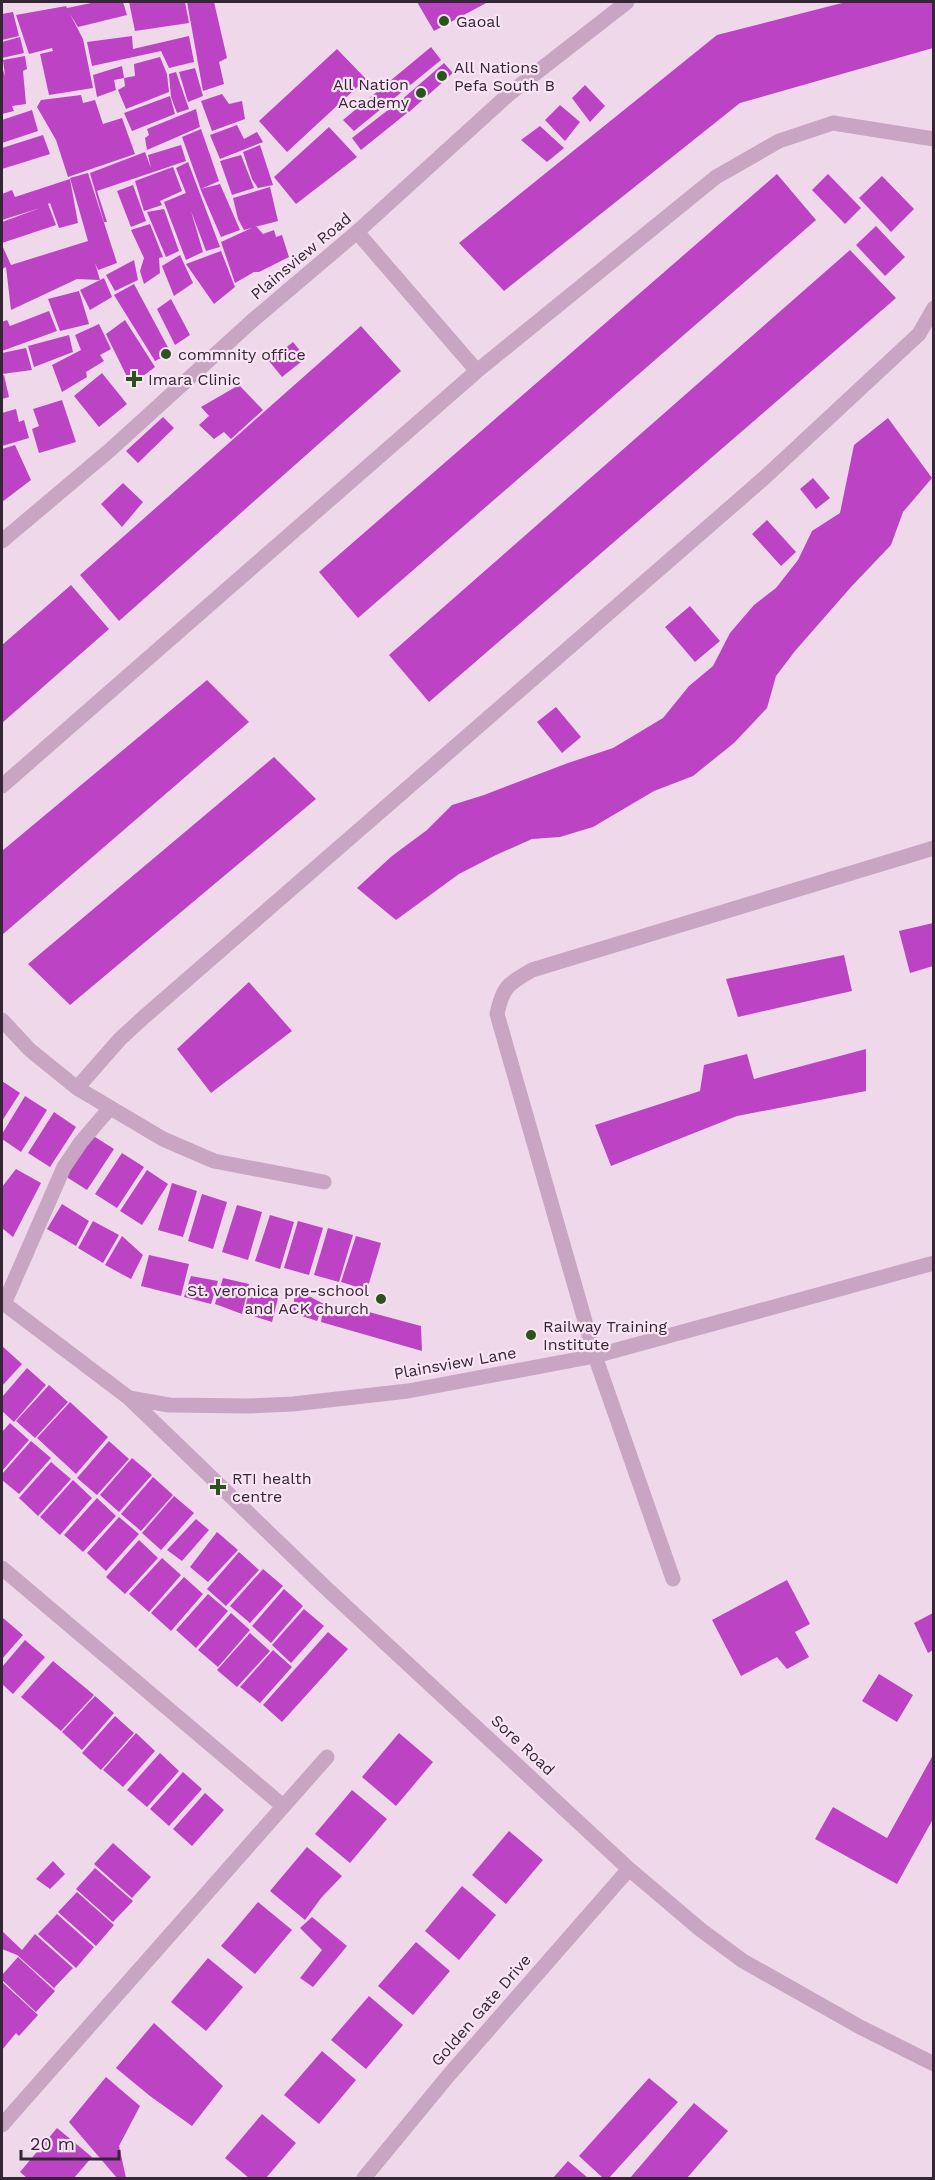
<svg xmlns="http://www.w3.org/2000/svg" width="935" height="2180" font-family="'Work Sans',sans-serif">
  <rect width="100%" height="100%" fill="#f0d8eb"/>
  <!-- building -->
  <path fill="#bc43c4" d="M96,2H123L127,15L78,27L70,14L83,39L93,88L49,95L40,54L53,51L52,48L29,54L16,15L66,6L67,8Z
    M129,2H185L189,23L135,31Z
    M187,2H214L227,58L219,62L224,84L203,91Z
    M417,2H488L434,31Z
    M846,2H933V48L740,103L504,291L459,243L717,35Z
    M13,12L19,36L2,40V14Z
    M132,36L133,49L189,36L194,62L169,68L161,51L92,66L87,42Z
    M20,37L24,53L2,58V42Z
    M431,47L441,60L354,131L343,120Z
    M337,49L366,79L287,152L259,121Z
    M25,56L27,69L23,71L26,104L12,106L14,111L2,114V67L5,76L3,60Z
    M160,57L167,74L169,92L126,109L118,90L125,86L124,78L135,76L134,64Z
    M444,63L453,73L409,112L399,102Z
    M122,66L124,78L114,80L116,90L97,97L93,75Z
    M195,68L203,96L188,102L179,72Z
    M176,72L189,109L177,113L171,97L169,74Z
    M585,85L605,106L590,122L572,98Z
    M222,94L229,104L242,101L245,119L212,131L201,101Z
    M81,95L83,103L95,100L103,124L122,118L135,154L68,177L56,140L37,107L41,100Z
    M170,96L175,114L132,131L124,113Z
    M397,103L407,113L361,150L352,138Z
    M560,105L580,122L565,141L545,120Z
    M196,109L200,127L147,150L145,138L149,135L147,129Z
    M32,110L38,131L2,143V120Z
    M237,125L244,139L257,132L263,142L220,159L210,135Z
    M540,126L564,148L547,162L521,140Z
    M329,127L357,157L296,204L274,177Z
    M201,129L219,181L201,189L220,184L240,230L221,237L202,193L182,137Z
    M43,135L50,154L2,169V148Z
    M181,145L186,161L97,191L107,222H104L90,173L145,152L151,168L148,155Z
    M260,145L273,185L258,188L252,179L243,152Z
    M241,155L254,188L232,195L220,161Z
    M188,162L220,247L206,251L191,211L203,252L186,260L164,202L186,193L176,168Z
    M173,167L182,191L160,201L162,205L144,211L135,181Z
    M88,173L117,263L98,270L95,263L100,280L104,278L112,297L90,310L80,290L100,280L77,279L11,310L6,267L2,269V245L11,265L88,241L70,178Z
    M777,174L816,220L358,618L319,572Z
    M828,174L861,208L845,224L812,190Z
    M882,176L914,209L891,232L859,198Z
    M70,179L78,223L59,228L50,203L48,204L56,225L2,243V222L40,208L2,220V194L12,190L15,197Z
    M133,185L146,221L131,227L117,191Z
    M270,187L278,221L244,230L238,219L233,198Z
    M164,209L179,251L166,257L147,212Z
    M150,224L163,257L159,258L160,273L144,284L140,271L144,258L131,230Z
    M256,226L263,234L274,230L276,237L282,235L289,257L259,272H254L235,283L221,242Z
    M876,226L905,257L885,276L856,245Z
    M850,250L896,298L429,702L389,655Z
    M221,251L235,287L214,304L186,264Z
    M180,255L193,283L174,296L162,266Z
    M134,260L138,280L115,291L106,275Z
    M134,284L171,353L155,361L114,295Z
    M79,291L89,324L60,331L48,299Z
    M171,299L190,335L175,345L157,309Z
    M49,311L57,331L2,351V322L7,320L10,326Z
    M125,320L155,367L131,385L106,334Z
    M99,324L111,349L100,355L104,361L86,372L87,377L62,392L52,365L81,350L75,335Z
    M361,326L401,371L119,621L80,575Z
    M69,335L73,352L34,367L28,346Z
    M293,342L306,358L282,377L269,361Z
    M26,348L32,370L2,374V353Z
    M102,373L127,404L99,427L74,396Z
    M4,375L9,397L2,399V376Z
    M239,385L263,410L231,439L224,432L214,439L199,425L209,416L201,407Z
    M62,400L76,442L39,453L32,429L39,426L33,409Z
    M16,409L19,422L24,420L29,438L2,446V413Z
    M163,417L174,428L138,463L126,451Z
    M888,418L932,478L903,512L891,545L851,587L795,651L776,676L767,708L734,743L693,776L654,791L593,827L560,837L532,839L496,855L459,874L396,920L357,888L392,856L427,830L452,805L484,795L568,763L613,748L663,718L689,686L713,666L730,633L754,605L776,588L798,560L812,531L840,513L854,445Z
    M15,445L31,480L2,502V449Z
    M813,478L830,498L816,509L800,489Z
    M123,483L143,502L122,527L101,504Z
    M767,520L796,552L781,566L752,534Z
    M71,585L109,629L2,723V645Z
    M690,606L720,641L695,662L665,627Z
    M207,680L249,722L2,935V851Z
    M556,707L581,737L562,753L537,722Z
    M274,757L316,799L70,1005L28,964Z
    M933,923V966L910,973L899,931Z
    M844,955L852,991L738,1017L726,979Z
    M249,982L292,1031L211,1093L177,1049Z
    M866,1049V1091L737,1116L611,1166L595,1125L700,1091L704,1065L747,1054L754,1079Z
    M2,1081L20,1093L2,1121Z
    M25,1096L47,1110L21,1152L2,1139V1134Z
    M54,1112L76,1127L50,1167L28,1153Z
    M92,1135L114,1149L87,1190L65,1176Z
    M122,1153L144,1167L117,1208L95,1194Z
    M16,1169L41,1183L13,1237L2,1228V1187Z
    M147,1170L168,1184L142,1225L120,1211Z
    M172,1183L197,1191L183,1237L158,1230Z
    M202,1194L227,1202L213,1249L188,1241Z
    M62,1204L89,1221L76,1246L47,1229Z
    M237,1205L262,1212L248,1260L222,1252Z
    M270,1215L294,1222L280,1269L255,1261Z
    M93,1221L119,1235L103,1263L78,1248Z
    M298,1221L323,1228L309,1275L284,1268Z
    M328,1228L353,1235L339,1282L314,1275Z
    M122,1236L143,1255L131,1279L105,1265Z
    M356,1236L381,1243L367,1290L341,1282Z
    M149,1255L189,1264L181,1296L141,1286Z
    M191,1276L218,1281L211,1304L184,1297Z
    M223,1278L249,1284L242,1314L215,1304Z
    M250,1288L279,1294L272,1322L244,1313Z
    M295,1289L324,1304L317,1321L293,1313Z
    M324,1304L354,1308L421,1326L422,1351L321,1322Z
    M2,1346L22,1364L2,1386Z
    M27,1368L46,1385L14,1422L2,1411V1397Z
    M49,1385L68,1402L35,1438L16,1421Z
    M70,1402L108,1437L76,1474L37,1438Z
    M10,1423L29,1440L2,1471V1432Z
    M31,1441L51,1458L19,1494L2,1480V1474Z
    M109,1441L129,1459L97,1495L77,1478Z
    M132,1458L152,1475L119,1512L100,1495Z
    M51,1462L71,1479L38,1516L19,1498Z
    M153,1477L173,1495L141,1531L121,1514Z
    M73,1480L92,1498L60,1535L40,1517Z
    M174,1496L194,1513L161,1550L142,1533Z
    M97,1498L116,1516L83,1552L64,1535Z
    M119,1517L139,1534L106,1571L87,1553Z
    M196,1519L209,1530L182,1561L167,1550Z
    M217,1532L238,1550L208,1582L190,1567Z
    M139,1540L158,1558L125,1594L106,1577Z
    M239,1552L259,1570L226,1606L207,1589Z
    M162,1558L181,1575L149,1612L129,1594Z
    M263,1569L283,1586L250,1623L230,1606Z
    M184,1577L203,1594L171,1631L151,1613Z
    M787,1580L810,1624L795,1632L809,1657L787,1669L777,1657L741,1676L712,1620Z
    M284,1589L303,1606L271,1643L252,1626Z
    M208,1594L228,1611L196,1648L176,1630Z
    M304,1609L324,1626L291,1663L272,1645Z
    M231,1613L250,1630L218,1667L198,1650Z
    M933,1613V1650L928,1653L914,1623Z
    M3,1618L23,1635L2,1659V1619Z
    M328,1632L348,1649L282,1722L263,1705Z
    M250,1633L270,1651L237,1687L217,1670Z
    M25,1640L45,1657L13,1694L2,1684V1667Z
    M273,1650L292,1667L260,1703L240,1687Z
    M53,1661L94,1695L61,1731L21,1697Z
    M879,1674L913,1695L897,1722L862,1701Z
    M95,1696L114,1713L82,1750L62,1732Z
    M115,1716L134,1733L101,1770L82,1753Z
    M136,1733L155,1751L123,1787L103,1770Z
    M399,1733L433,1762L396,1806L362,1777Z
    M160,1753L179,1771L147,1807L127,1790Z
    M933,1755V1819L897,1884L815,1839L833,1807L887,1838Z
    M183,1772L202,1789L169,1826L150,1809Z
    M352,1790L387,1819L350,1863L315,1834Z
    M205,1793L224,1810L192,1846L173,1829Z
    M509,1831L543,1860L506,1904L472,1875Z
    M113,1843L151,1877L132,1898L94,1864Z
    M307,1847L342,1876L321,1898L305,1920L270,1891Z
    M53,1861L65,1874L50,1889L36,1879Z
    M95,1868L133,1901L113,1922L76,1889Z
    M462,1886L496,1915L459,1960L425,1931Z
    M77,1892L114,1925L96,1946L58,1912Z
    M258,1902L292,1930L255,1974L221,1946Z
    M57,1914L94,1947L76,1968L38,1934Z
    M312,1917L347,1946L313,1987L300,1978L322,1950L300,1928Z
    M2,1931L22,1950L35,1934L73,1968L54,1988L17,1955L2,1949Z
    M416,1942L450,1971L413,2015L378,1986Z
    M18,1957L55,1991L36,2012L2,1980V1975Z
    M208,1958L243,1987L206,2031L171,2002Z
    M2,1982L38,2015L19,2036L16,2033L2,2050Z
    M369,1996L403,2025L366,2069L331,2040Z
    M154,2023L223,2086L192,2126L150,2096L116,2068Z
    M322,2051L356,2080L319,2124L284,2095Z
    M106,2077L140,2106L119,2146L126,2178H117L69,2122Z
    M649,2078L678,2102L609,2178H603L579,2156Z
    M694,2103L728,2131L687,2178H630Z
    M262,2114L296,2143L266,2178H249L225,2158Z
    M57,2128L92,2157L74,2178H27L20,2172Z
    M568,2161L588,2178H553Z"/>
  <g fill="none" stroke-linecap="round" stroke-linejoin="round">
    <!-- minor -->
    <path stroke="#c8a5c3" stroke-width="15" d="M357,232L477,371
      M2,541L110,450L252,321L357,232L509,94L627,2
      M2,786L477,371L716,177L779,141L833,123L934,139
      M2,1020L30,1050L77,1088L120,1039L144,1017L763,479L919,334L934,308
      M77,1088L163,1139L214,1161L324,1182
      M2,1302L129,1398L169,1405L248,1406L293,1404L408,1391L595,1356L934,1263
      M4,1304L64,1167L81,1142L110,1108
      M129,1398L326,1588L629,1869L701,1930L743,1961L860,2027L934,2064
      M2,1568L283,1806
      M673,1579L595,1356L497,1014C503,986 508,984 532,970L934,848
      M2,2125L327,1757
      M364,2178L448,2076L629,1869"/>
  </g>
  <!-- markers -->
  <g fill="#2a541c" stroke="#f8e4f4" stroke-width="2">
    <circle cx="444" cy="21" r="6"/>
    <circle cx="442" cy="76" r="6"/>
    <circle cx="421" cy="93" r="6"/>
    <circle cx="166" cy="354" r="6"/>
    <path d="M131 370h6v6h6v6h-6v6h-6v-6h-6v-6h6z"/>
    <circle cx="381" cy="1299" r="6"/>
    <circle cx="531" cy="1335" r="6"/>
    <path d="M215 1478h6v6h6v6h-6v6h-6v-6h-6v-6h6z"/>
  </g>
  <g text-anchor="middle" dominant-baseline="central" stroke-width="4.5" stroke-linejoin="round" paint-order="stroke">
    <!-- poi labels -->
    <g font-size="16" fill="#342634" stroke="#f8e4f4" text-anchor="start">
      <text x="456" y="21">Gaoal</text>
      <text x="454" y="67">All Nations<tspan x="454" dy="18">Pefa South B</tspan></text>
      <text x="409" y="84" text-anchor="end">All Nation<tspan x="409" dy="18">Academy</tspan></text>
      <text x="178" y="354">commnity office</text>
      <text x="148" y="379">Imara Clinic</text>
      <text x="369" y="1290" text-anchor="end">St. veronica pre-school<tspan x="369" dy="18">and ACK church</tspan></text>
      <text x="543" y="1326">Railway Training<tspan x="543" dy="18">Institute</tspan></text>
      <text x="232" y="1478">RTI health<tspan x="232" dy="18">centre</tspan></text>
    </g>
    <!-- street labels -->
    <g font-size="16" fill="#342634" stroke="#f8e4f4">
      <text transform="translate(301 256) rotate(-40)">Plainsview Road</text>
      <text transform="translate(455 1363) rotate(-10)">Plainsview Lane</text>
      <text transform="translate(523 1745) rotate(43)">Sore Road</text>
      <text transform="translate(481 2010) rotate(-49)">Golden Gate Drive</text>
    </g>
  </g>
  <!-- border -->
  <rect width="935" height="2180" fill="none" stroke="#342634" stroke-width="6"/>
  <!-- scale -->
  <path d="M21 2150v9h98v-9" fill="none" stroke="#342634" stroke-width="3"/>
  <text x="30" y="2150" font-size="18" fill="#342634" stroke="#f8e4f4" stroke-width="4.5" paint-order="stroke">20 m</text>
</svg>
